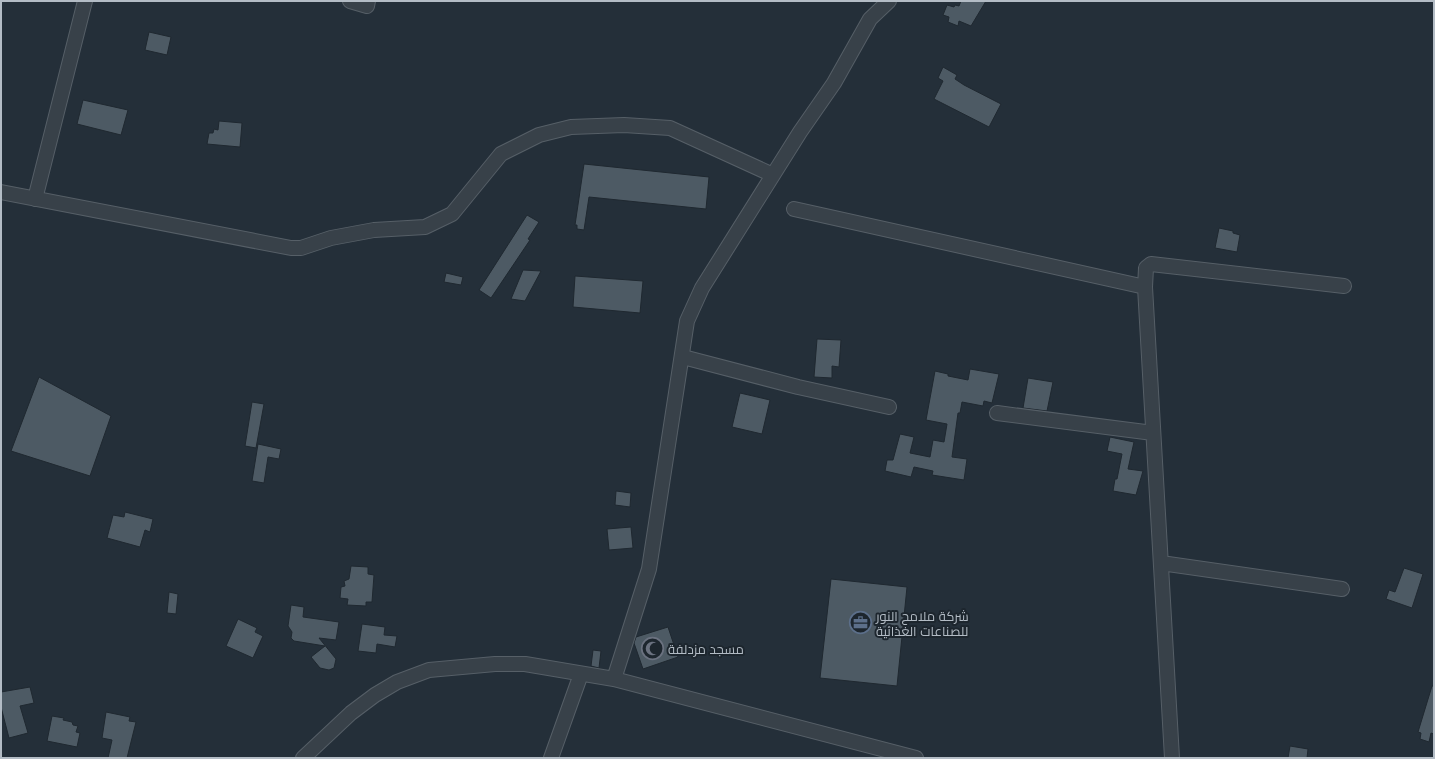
<svg xmlns="http://www.w3.org/2000/svg" width="1435" height="759" font-family="Helvetica,Cairo,sans-serif">
  <rect width="100%" height="100%" fill="#242f39"/>
  <!-- building -->
  <path fill="#4d5a64" stroke="#1f2830" d="M961,1H986L971,26L959,21L958,26L948,22L949,17L943,15L947,5L954,7L955,5L959,6Z
    M149,32L171,37L167,55L145,50Z
    M943,67L957,75L955,79L964,85L1001,104L989,127L934,99L943,81L938,78Z
    M83,100L128,110L121,135L77,124Z
    M219,121L242,123L240,147L207,144L209,133H213L214,129L218,130Z
    M584,164L709,177L706,209L589,197L584,230L577,229V225H575Z
    M527,215L539,222L528,239L530,240L491,298L479,290Z
    M1219,228L1233,231V233L1240,235L1237,252L1215,248Z
    M523,270L541,271L525,301L511,299Z
    M446,273L463,277L461,285L444,282Z
    M575,276L643,281L640,313L573,307Z
    M817,339L841,340L839,367L832,366V378L814,377Z
    M970,369L999,374L992,403L984,401L983,406L962,402L960,413H958L952,457L967,459L964,480L932,475L933,471L914,467L911,477L885,471L887,460H893L900,434L914,437L910,453L930,457L933,440L944,442L947,424L926,420L935,371L948,374V376L968,380Z
    M39,377L111,416L90,476L11,451Z
    M1028,378L1053,382L1047,411L1023,408Z
    M740,393L770,400L762,434L732,427Z
    M252,402L264,404L256,448L245,446Z
    M1110,437L1134,442L1128,469L1143,471L1136,495L1113,491L1115,479H1117L1122,454L1107,451Z
    M258,444L281,449L279,459L268,457L264,483L252,481Z
    M616,491L631,493L630,507L615,505Z
    M125,512L153,519L150,532L145,530L140,547L107,538L113,515L124,517Z
    M631,527L633,548L609,550L607,529Z
    M351,566L368,567V574L374,575L372,602H366V606L347,605L348,599L340,598L341,587L345,586L344,581L349,579Z
    M1404,568L1423,574L1412,608L1386,599L1389,590L1395,592Z
    M831,579L907,587L897,686L820,678Z
    M169,592L178,594L176,614L167,613Z
    M291,605L304,607L303,617L339,622L336,640L319,638L336,659L334,668L329,670L320,668L311,657L325,646L294,641L291,638L292,632L288,626Z
    M238,619L257,628L255,632L263,636L253,658L226,646Z
    M362,624L385,627L384,635L397,636L395,647L377,644L376,653L358,651Z
    M668,627L678,657L643,669L634,643L636,637Z
    M593,650L601,651L599,668L591,666Z
    M1432,686H1434V734L1431,733L1429,742L1420,739L1421,733L1418,732Z
    M30,687L34,703L20,706L28,733L9,738L1,707V692Z
    M106,712L130,717L129,721L136,722L127,758H108L112,740L102,738Z
    M52,716L64,718L63,720L72,722L73,725L78,726L76,732L80,733L77,747L47,741Z
    M1290,746L1308,749L1307,758H1288Z"/>
  <g fill="none" stroke-linecap="round" stroke-linejoin="round">
    <defs>
      <path id="minor" d="M350,1L367,6L368,1
        M1,192L291,248H301L331,238L374,230L425,227L452,214L501,154L539,135L571,127L624,125L670,128L773,175
        M35,199L85,1
        M794,209L1145,287
        M683,357L798,387L889,407
        M997,413L1153,433
        M1161,563L1342,589
        M614,679L649,569L687,321L702,288L800,132L834,83L870,19L889,1
        M303,758L351,713L375,695L397,682L429,670L495,664H525L614,679L916,758
        M551,758L581,674
        M1172,758L1145,287L1146,268L1151,264L1344,286"/>
    </defs>
    <!-- minor casing -->
    <use href="#minor" stroke="#565f67" stroke-width="16"/>
    <!-- minor -->
    <use href="#minor" stroke="#384149" stroke-width="14"/>
  </g>
  <!-- icons -->
  <defs>
    <symbol id="office-ring" viewBox="-11 -11 22 22"><circle r="9.5" fill="#1d262e" stroke="#5c6f8a" stroke-width="1.5"/><path d="M-6-3h4V-5.5h4V-3h4V5H-6ZM-1-4.5V-3h2v-1.5ZM-6 0V1H6V0Z" fill="#5c6f8a"/></symbol>
    <symbol id="mosque-ring" viewBox="-11 -11 22 22"><circle r="9.5" fill="#1d262e" stroke="#6b7280" stroke-width="1.5"/><path d="M3.5-4.9A6 6 0 1 0 3.5 4.9A5 5 0 1 1 3.5-4.9Z" fill="#6b7280"/></symbol>
  </defs>
  <g fill-rule="evenodd">
    <use href="#office-ring" x="848" y="610" width="25" height="25"/>
    <use href="#mosque-ring" x="640" y="636" width="25" height="25"/>
  </g>
  <g text-anchor="middle" dominant-baseline="central" stroke-width="4" stroke-linejoin="round" paint-order="stroke">
    <!-- poi labels -->
    <g font-size="13" fill="#b3bcc5" stroke="#1d262e" text-anchor="start">
      <text x="876" y="616">شركة ملامح النور<tspan x="876" dy="15">للصناعات الغذائية</tspan></text>
      <text x="668" y="649">مسجد مزدلفة</text>
    </g>
  </g>
  <!-- border -->
  <rect width="1435" height="759" fill="none" stroke="#b3bcc5" stroke-width="4"/>
</svg>
